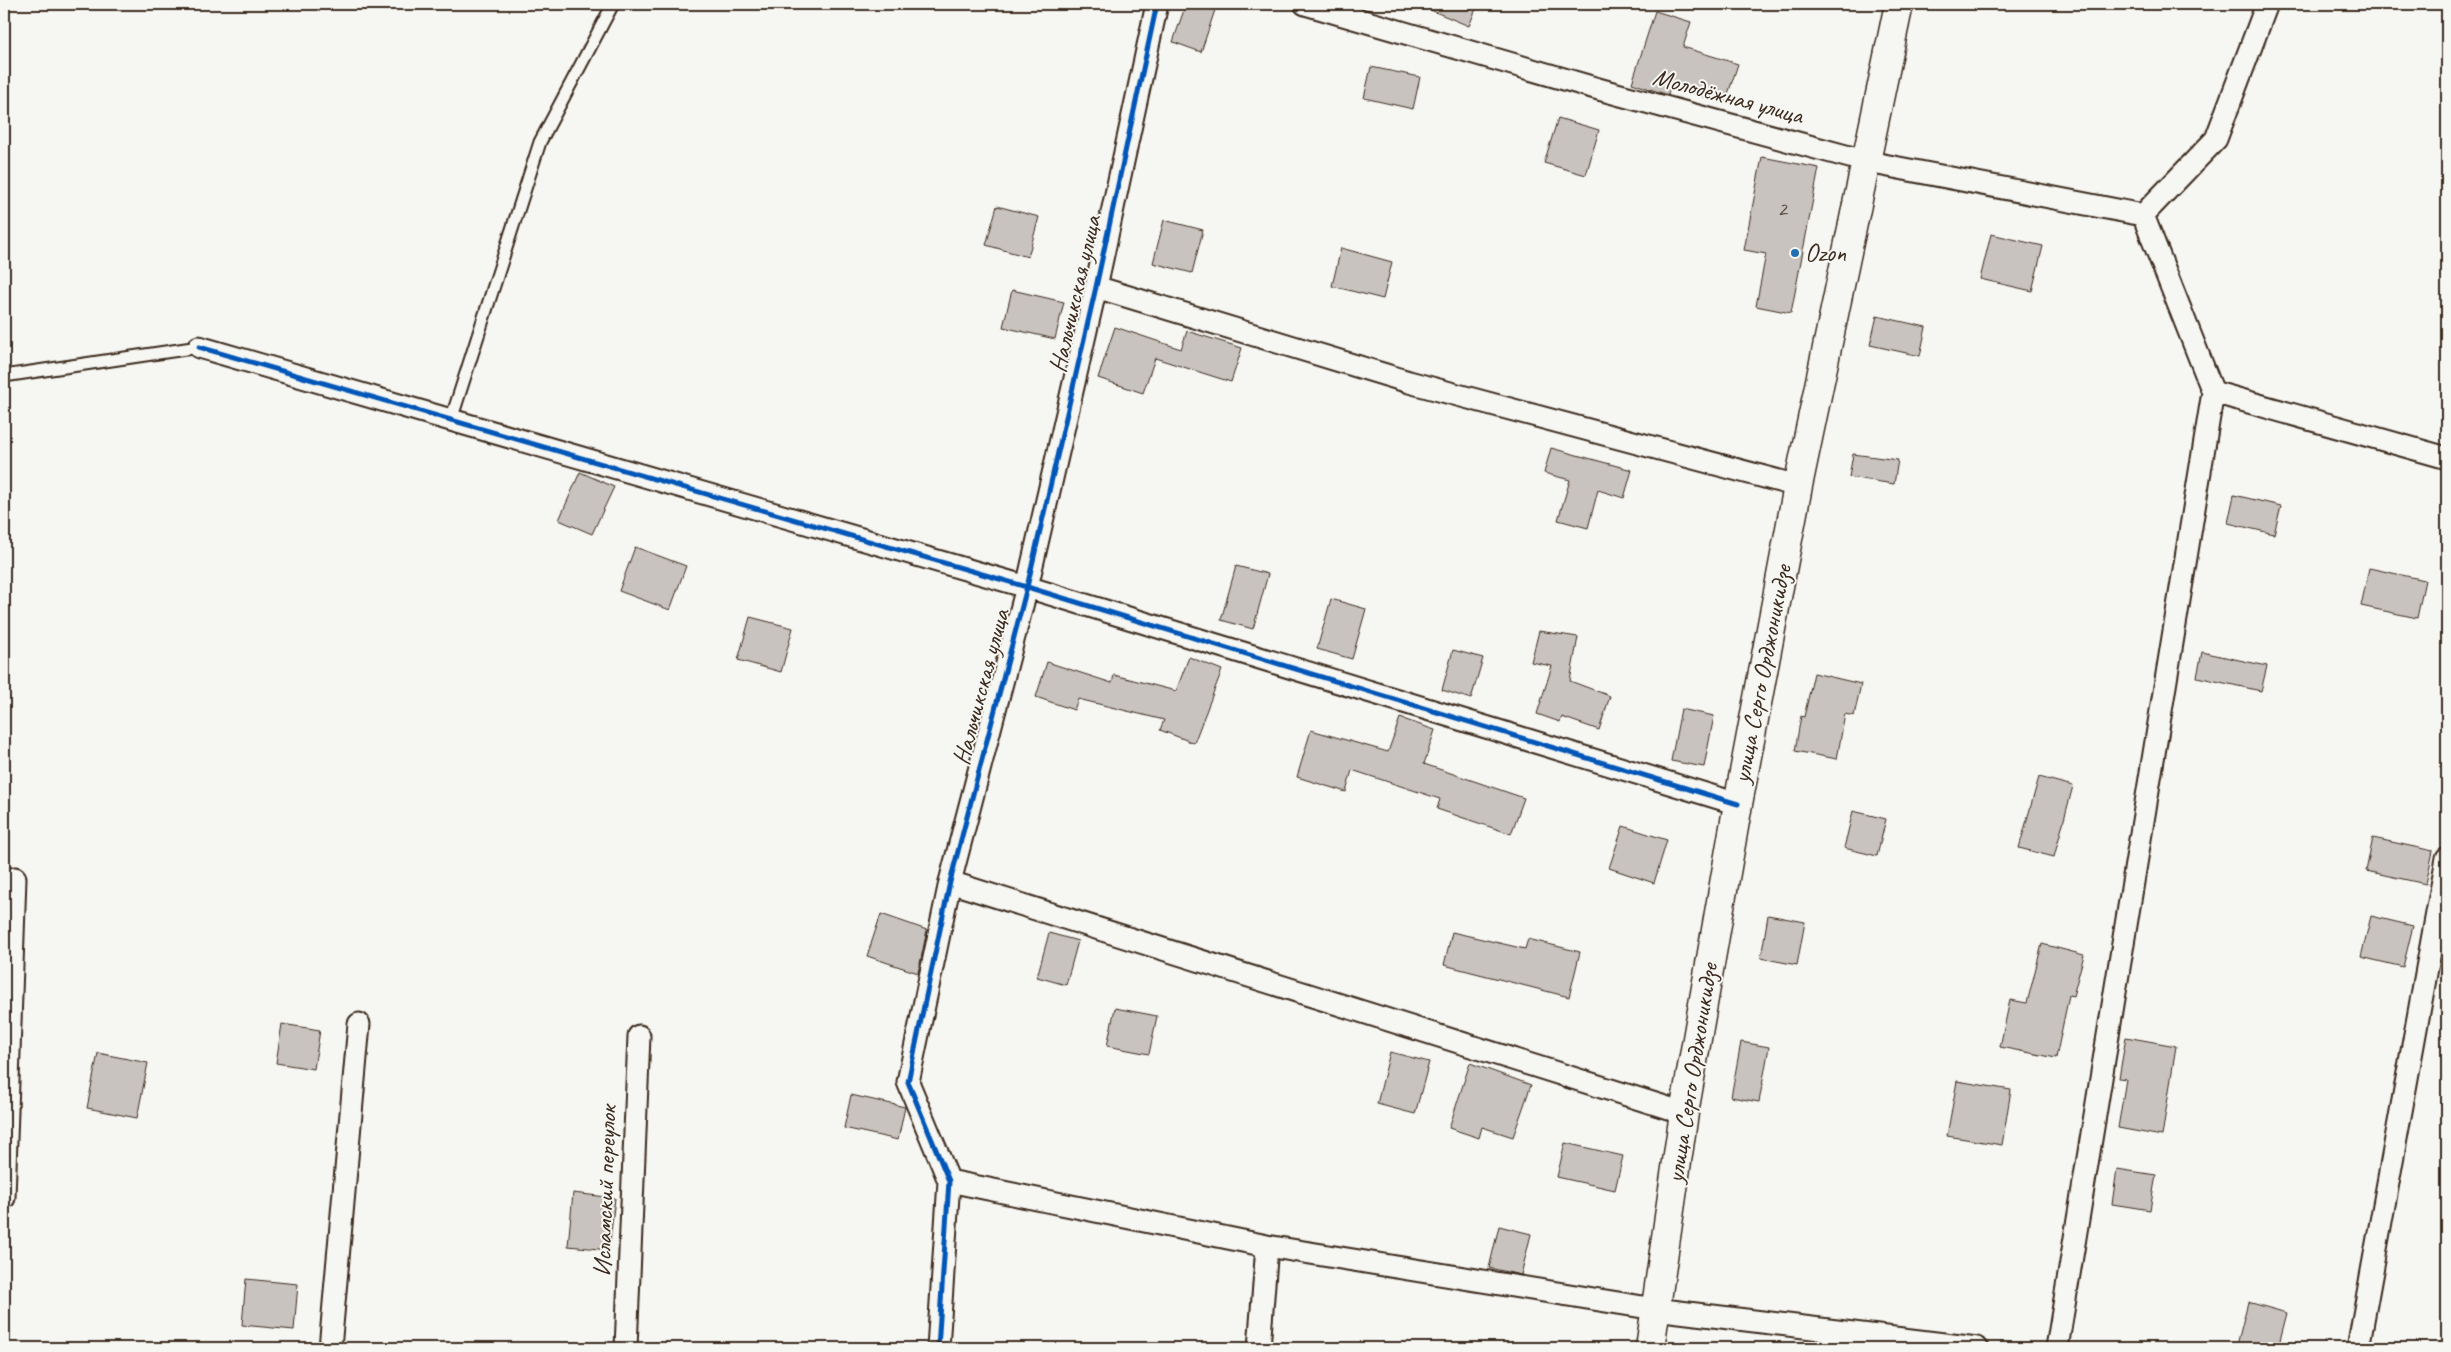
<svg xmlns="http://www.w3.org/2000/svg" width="2451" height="1352" font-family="Caveat,sans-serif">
  <rect width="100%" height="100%" fill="#f6f6f2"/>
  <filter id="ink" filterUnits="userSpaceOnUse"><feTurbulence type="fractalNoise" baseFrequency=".02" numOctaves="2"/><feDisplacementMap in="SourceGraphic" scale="10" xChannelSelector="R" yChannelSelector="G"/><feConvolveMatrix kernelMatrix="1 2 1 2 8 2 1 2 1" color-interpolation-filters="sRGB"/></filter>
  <g filter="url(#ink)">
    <!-- building -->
    <path fill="#c8c3be" stroke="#3b2a1e" d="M1186,4H1217L1201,52L1173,42Z
      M1416,4H1478L1469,26Z
      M1655,11L1691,22L1683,47L1738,64L1725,103L1670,86L1668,95L1632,83Z
      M1371,67L1420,77L1413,109L1364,98Z
      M1558,118L1599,130L1586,175L1544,163Z
      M1762,157L1819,168L1791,313L1756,306L1766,254L1744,250Z
      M997,206L1039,217L1028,257L986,245Z
      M1164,220L1203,230L1192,273L1153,263Z
      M1991,234L2043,246L2032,291L1980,279Z
      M1341,248L1392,262L1383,299L1332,286Z
      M1012,290L1064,302L1055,339L1003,327Z
      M1877,316L1926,327L1920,356L1870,345Z
      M1115,327L1181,349L1187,331L1242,348L1231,382L1155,358L1143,393L1098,378Z
      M1551,448L1632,470L1624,498L1598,490L1588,528L1558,520L1570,480L1544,473Z
      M1853,454L1898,460L1894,484L1849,477Z
      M580,472L614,487L592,534L559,520Z
      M2234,495L2281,506L2274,534L2228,523Z
      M635,547L686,566L670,610L619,591Z
      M1236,566L1268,574L1253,629L1221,620Z
      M2369,568L2425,580L2417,618L2361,606Z
      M1331,599L1366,609L1352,659L1317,649Z
      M750,617L793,628L781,672L738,660Z
      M1539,631L1578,637L1570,681L1610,696L1599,730L1562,717L1560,722L1537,714L1552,666L1531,662Z
      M1453,650L1483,658L1471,699L1442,690Z
      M2202,652L2267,666L2261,691L2197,677Z
      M1189,657L1222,670L1194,743L1160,730L1164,720L1078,699L1074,710L1036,697L1047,662L1112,683L1114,675L1176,691Z
      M1814,673L1861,684L1854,716L1845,714L1837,759L1795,751L1801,716L1804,717Z
      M1681,709L1714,716L1704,767L1671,761Z
      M1400,718L1435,730L1424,764L1524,798L1511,834L1437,809L1440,799L1352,770L1346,792L1297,777L1311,730L1388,752Z
      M2039,777L2073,786L2054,857L2019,848Z
      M1853,811L1886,819L1877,856L1844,848Z
      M1623,826L1667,840L1654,883L1609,868Z
      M2373,838L2433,851L2426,884L2366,871Z
      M881,914L927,930L918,973L867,956Z
      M1768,915L1805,922L1797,965L1761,958Z
      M2371,916L2413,926L2403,967L2361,957Z
      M1452,932L1525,949L1528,939L1580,952L1569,997L1444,965Z
      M1049,933L1078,941L1066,985L1037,977Z
      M2042,944L2084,955L2073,996L2069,995L2056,1058L2000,1047L2010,1000L2027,1003Z
      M1115,1008L1157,1016L1149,1054L1107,1046Z
      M282,1024L320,1030L314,1069L276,1063Z
      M2126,1037L2176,1046L2162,1136L2118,1128L2126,1079L2119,1078Z
      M1741,1042L1769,1047L1759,1102L1731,1097Z
      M1390,1052L1429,1062L1415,1114L1377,1104Z
      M98,1053L148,1063L137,1118L87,1108Z
      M1470,1063L1531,1085L1513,1137L1482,1127L1479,1138L1449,1128Z
      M1957,1081L2011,1090L2002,1145L1947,1136Z
      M851,1095L905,1107L898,1140L844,1128Z
      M1565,1143L1623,1156L1615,1190L1557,1177Z
      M2117,1169L2156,1175L2150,1210L2112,1204Z
      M573,1193L615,1198L609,1250L568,1246Z
      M1499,1226L1531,1234L1521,1275L1489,1268Z
      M246,1279L298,1284L294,1330L242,1325Z
      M2248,1302L2287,1313L2278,1348H2249L2237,1345Z"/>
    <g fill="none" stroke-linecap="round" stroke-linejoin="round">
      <defs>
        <path id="lane" d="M4,376L199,347
          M451,420L540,142L613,4"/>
        <path id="street" d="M1305,4L1602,90L1868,162L2143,215
          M2143,215L2216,139L2267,4
          M1096,287L1409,382L1798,486
          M199,347L1027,587L1738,804
          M2213,392L2447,458
          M950,882L1684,1113
          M949,1181L1267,1246L1655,1309L1977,1348
          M4,1198L15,878
          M330,1348L359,1024
          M626,1348L639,1036
          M938,1348L949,1181L908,1082L950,882L1027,587L1096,287L1157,4
          M1259,1348L1267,1246
          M2057,1348L2213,392L2143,215
          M2358,1348L2447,858"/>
        <path id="secondary" d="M1650,1348L1684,1113L1738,804L1798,486L1899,4"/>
      </defs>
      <!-- lane casing -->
      <use href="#lane" stroke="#3b2a1e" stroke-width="15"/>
      <!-- street casing -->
      <use href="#street" stroke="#3b2a1e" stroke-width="25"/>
      <!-- secondary casing -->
      <use href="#secondary" stroke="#3b2a1e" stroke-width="31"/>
      <!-- lane -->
      <use href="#lane" stroke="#f6f6f2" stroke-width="11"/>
      <!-- street -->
      <use href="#street" stroke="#f6f6f2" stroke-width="21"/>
      <!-- secondary -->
      <use href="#secondary" stroke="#f6f6f2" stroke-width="28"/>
      <defs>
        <path id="cycleway" d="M199,347L1027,587L1738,804
          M938,1348L949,1181L908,1082L950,882L1027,587L1096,287L1157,4"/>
      </defs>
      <!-- cycleway casing -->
      <use href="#cycleway" stroke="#f6f6f2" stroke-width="8"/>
      <!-- cycleway -->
      <use href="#cycleway" stroke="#0057b8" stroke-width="5"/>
    </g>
  </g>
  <!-- markers -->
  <circle fill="#1f6fb2" stroke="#f6f6f2" stroke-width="2" cx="1795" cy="253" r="5"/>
  <g text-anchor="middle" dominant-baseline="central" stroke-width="4" stroke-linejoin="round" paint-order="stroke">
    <!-- number labels -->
    <g font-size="22" fill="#5e5046">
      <text x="1782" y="209">2</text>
    </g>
    <!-- street labels -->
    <g font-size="25" fill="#3b2a1e" stroke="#f6f6f2">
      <text transform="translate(1728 96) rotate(15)">Молодёжная улица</text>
      <text transform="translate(1075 294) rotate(-77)">Нальчикская улица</text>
      <text transform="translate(1762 674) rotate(-79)">улица Серго Орджоникидзе</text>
      <text transform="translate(981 687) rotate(-75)">Нальчикская улица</text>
      <text transform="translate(1692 1073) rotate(-81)">улица Серго Орджоникидзе</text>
      <text transform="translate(605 1191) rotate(-88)">Исламский переулок</text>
    </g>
    <!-- poi labels -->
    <g font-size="25" fill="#3b2a1e" stroke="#f6f6f2" text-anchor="start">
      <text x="1805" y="253">Ozon</text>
    </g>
  </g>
  <!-- margin -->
  <rect width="2451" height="1352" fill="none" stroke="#f6f6f2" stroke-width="20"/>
  <rect x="10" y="10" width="2431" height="1332" fill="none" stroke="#3b2a1e" stroke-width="2" filter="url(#ink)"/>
</svg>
